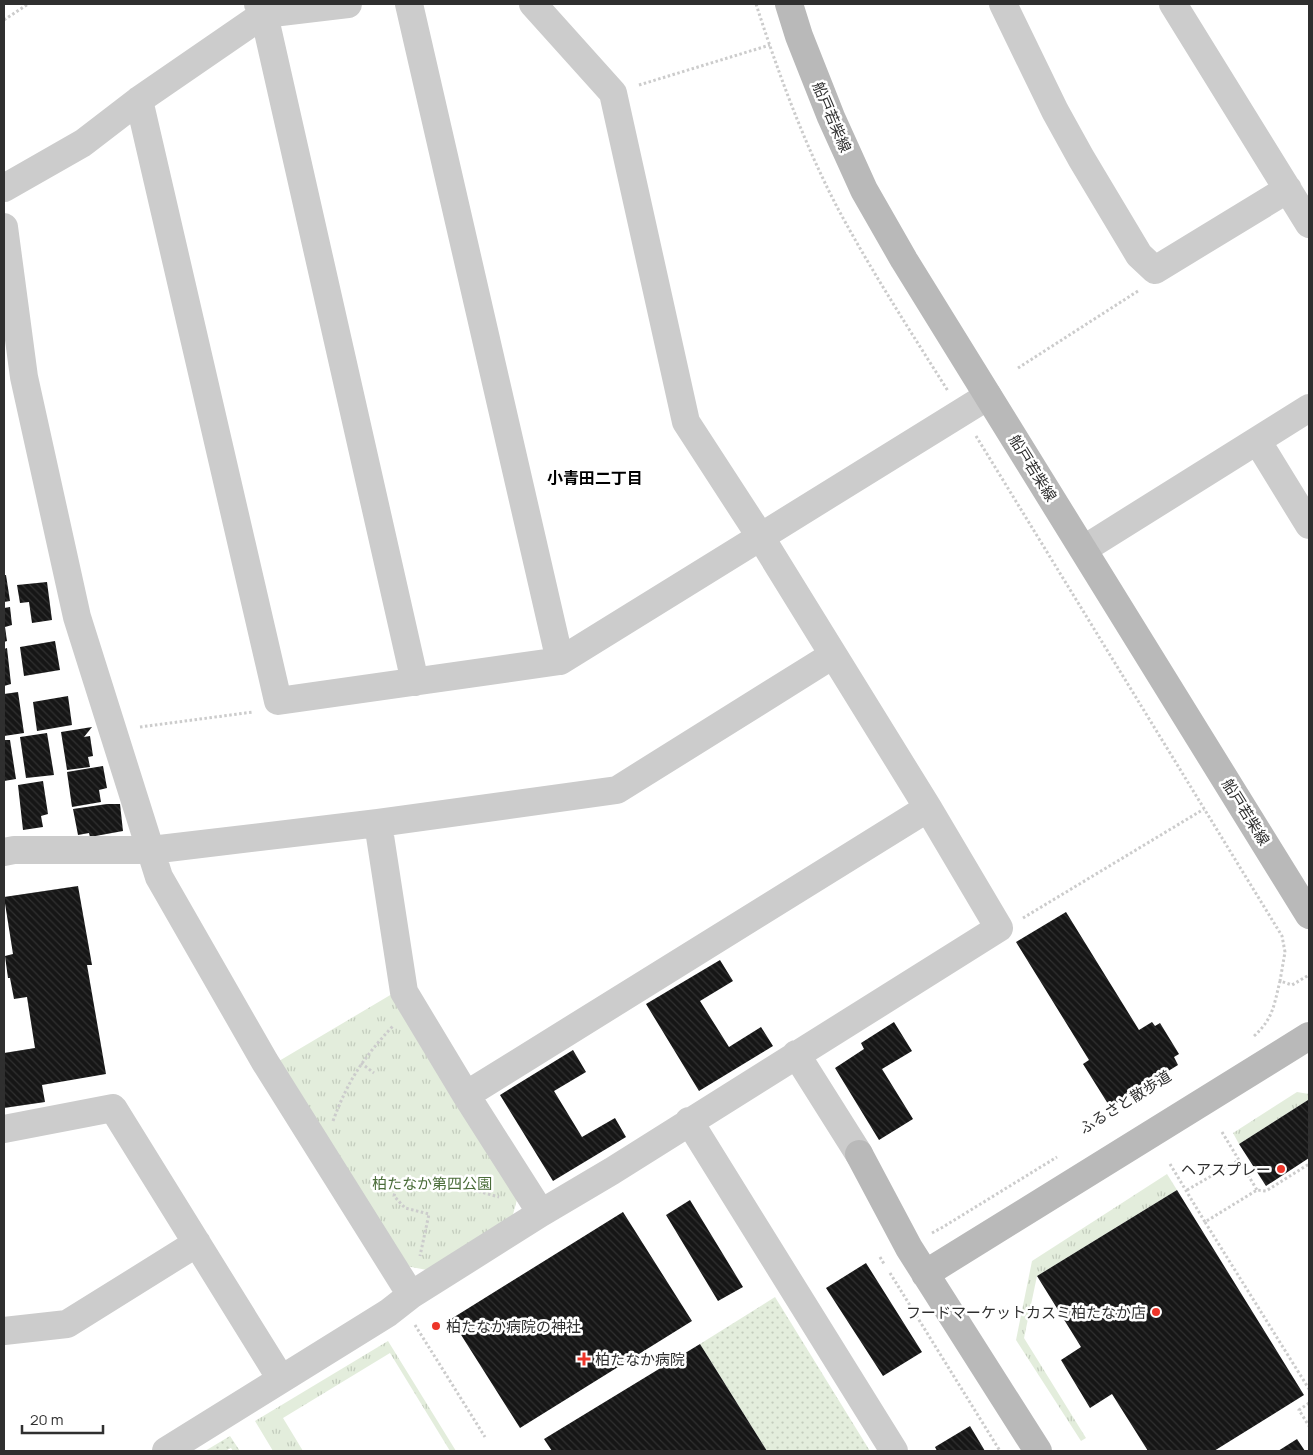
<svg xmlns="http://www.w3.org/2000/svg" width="1313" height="1455" font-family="Manrope,'Noto Sans JP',sans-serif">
  <defs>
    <pattern id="grass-tufts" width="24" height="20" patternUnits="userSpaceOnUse" patternTransform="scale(1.25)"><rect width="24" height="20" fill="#e3eddc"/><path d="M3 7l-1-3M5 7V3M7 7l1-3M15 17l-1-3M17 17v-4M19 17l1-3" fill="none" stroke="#c3ccbd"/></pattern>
    <pattern id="garden-dots" width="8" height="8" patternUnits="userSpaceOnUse" patternTransform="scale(1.25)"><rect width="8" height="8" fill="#e3eddc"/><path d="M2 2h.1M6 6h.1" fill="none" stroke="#c3ccbd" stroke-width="1.8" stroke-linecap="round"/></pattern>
    <pattern id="building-back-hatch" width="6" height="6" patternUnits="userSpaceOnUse" patternTransform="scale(1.25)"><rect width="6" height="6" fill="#161616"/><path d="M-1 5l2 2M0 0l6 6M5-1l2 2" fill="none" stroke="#303030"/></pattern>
  </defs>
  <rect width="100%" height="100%" fill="#fff"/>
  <!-- grass -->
  <path fill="url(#grass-tufts)" d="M392,994L518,1196L512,1218L427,1270L406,1266L279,1061Z
    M1297,1092L1309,1094V1102L1308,1100L1239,1144L1233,1133Z
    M1167,1174L1177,1190L1037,1276L1024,1338L1086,1438L1081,1441L1016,1340L1032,1261Z
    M388,1341L456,1451H450L390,1353L283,1418L303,1451H273L255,1421Z"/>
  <!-- garden -->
  <path fill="url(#garden-dots)" d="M775,1297L870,1451H767L700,1344Z
    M230,1436L240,1451H233L231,1448L225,1451H205Z"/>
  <!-- building -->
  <path fill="url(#building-back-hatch)" d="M4,575H6L10,601L4,602Z
    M47,582L52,620L32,623L29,602L20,603L17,585Z
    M10,607L12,625L5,627L7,641L4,642V608Z
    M55,641L60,670L24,676L20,647Z
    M7,648L11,684L4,686V649Z
    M18,692L24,733L4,736V694Z
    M68,696L72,725L37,731L33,702Z
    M92,727L84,737L90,736L93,756L88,757L90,767L67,770L61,732Z
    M47,733L54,775L26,778L20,737Z
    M4,740H10L16,779L4,781Z
    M103,766L107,788L99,790L101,802L72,807L67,772Z
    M43,781L48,814L41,816L43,827L23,830L18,785Z
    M107,804H120L123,831L90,837L89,833L78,835L73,809Z
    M78,886L92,965H87L106,1074L42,1085L45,1102L4,1108V1053L35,1048L27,997L14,999L10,978H8L5,956L13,954L4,897Z
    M1066,912L1139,1030L1152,1022L1155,1026L1160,1023L1179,1054L1174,1057L1178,1065L1110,1107L1083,1064L1089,1060L1016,942Z
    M720,960L733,981L700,1001L729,1047L761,1027L773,1046L699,1091L646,1004Z
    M894,1022L912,1051L882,1069L913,1119L879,1140L835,1068L864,1049L861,1043Z
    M573,1050L586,1072L554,1091L582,1137L615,1118L626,1137L553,1181L500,1095Z
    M1308,1100L1309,1158L1266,1186L1239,1144Z
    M1177,1190L1304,1395L1214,1451H1148L1112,1394L1090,1408L1061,1360L1081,1347L1037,1276Z
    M690,1200L743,1287L718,1301L666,1215Z
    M623,1212L692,1321L520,1428L451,1319Z
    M866,1263L922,1352L883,1376L826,1288Z
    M700,1344L767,1451H552L544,1439Z
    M970,1426L985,1451H937L935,1447Z
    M1297,1439L1305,1451H1278Z"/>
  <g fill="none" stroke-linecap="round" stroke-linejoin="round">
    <!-- path -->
    <path stroke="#ccc" stroke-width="3" stroke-dasharray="2.5 2.5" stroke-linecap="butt" d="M756,4C778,72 803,141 836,205C870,269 909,329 948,391
      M4,20L28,4
      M639,85L770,45
      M1018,368L1138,291
      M976,436L1282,936L1285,952L1280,981
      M140,727L253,712
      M1023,918L1204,809
      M1254,1036C1273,1019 1274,1005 1280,981L1292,985L1309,975
      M361,1063L374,1073
      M333,1121C348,1080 364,1057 393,1026
      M1222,1132L1257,1190
      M1170,1164L1205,1222L1257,1190L1266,1191L1309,1164
      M398,1179L394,1196L405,1208L429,1214L420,1256
      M459,1186L499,1197
      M1187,1190L1239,1160
      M1205,1222L1309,1389
      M932,1233L943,1227L1057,1157
      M880,1257L884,1264
      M890,1273L1000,1451
      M415,1325L485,1437
      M1309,1403L1299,1410L1309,1426"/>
    <!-- street -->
    <path stroke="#ccc" stroke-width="28" d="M258,4L264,14L415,682
      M409,4L560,661
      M1003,4L1055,111L1081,158L1139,255L1155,270L1288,189
      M1173,4L1309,224
      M139,100L278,701L560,661L988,396
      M4,188L83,143L139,100L264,14L348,4
      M4,227L24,377L77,617L159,877L265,1062L411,1295
      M1258,442L1309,525
      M1084,549L1309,408
      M378,823L404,992L466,1095L541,1213
      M4,852L14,850H151L378,823L617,790L833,655
      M796,1054L859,1154
      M466,1095L928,808
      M689,1121L894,1451
      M4,1129L113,1108L281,1379
      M4,1331L67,1324L197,1243
      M166,1451L388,1313L411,1295L541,1213L612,1171L999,928L928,808L760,536L686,422L613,93L533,4"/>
    <!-- secondary -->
    <path stroke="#b9b9b9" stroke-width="28" d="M789,4L799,36L831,117L864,190L904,260L1309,915
      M859,1154L909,1248L1038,1451
      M925,1274L1309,1036"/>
  </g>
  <!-- markers -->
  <g fill="#ed3529" stroke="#fff" stroke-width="2">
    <circle cx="1281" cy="1169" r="5"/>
    <circle cx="1156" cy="1312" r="5"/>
    <circle cx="436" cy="1326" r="5"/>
    <path d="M581.5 1351.5h5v5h5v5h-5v5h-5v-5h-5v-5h5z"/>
  </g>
  <g text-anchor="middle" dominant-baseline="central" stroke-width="5" stroke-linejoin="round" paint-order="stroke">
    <!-- street labels -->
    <g font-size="15" fill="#2f2f2f" stroke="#fff">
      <text transform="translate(832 117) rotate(67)">船戸若柴線</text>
      <text transform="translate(1033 468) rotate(58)">船戸若柴線</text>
      <text transform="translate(1246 812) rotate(58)">船戸若柴線</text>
      <text transform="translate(1125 1102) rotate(-32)">ふるさと散歩道</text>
    </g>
    <!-- poi labels -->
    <g font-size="15" fill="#2f2f2f" stroke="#fff" text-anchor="end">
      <text x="1271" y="1169">ヘアスプレー</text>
      <text x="1146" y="1312">フードマーケットカスミ柏たなか店</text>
      <text x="446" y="1326" text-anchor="start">柏たなか病院の神社</text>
      <text x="595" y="1359" text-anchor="start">柏たなか病院</text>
    </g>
    <!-- park labels -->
    <g font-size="15" fill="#4b6d3a" stroke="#fff">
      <text x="432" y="1183">柏たなか第四公園</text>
    </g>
    <!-- neighbourhood labels -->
    <g font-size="16" font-weight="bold" fill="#000" stroke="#fff">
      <text x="595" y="478">小青田二丁目</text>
    </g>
  </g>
  <!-- border -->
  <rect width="1313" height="1455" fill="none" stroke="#2f2f2f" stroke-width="10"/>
  <!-- scale -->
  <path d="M22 1425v8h81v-8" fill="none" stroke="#2f2f2f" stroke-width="2.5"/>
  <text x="30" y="1425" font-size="15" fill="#2f2f2f" stroke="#ffffff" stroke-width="4" paint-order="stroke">20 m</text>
</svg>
